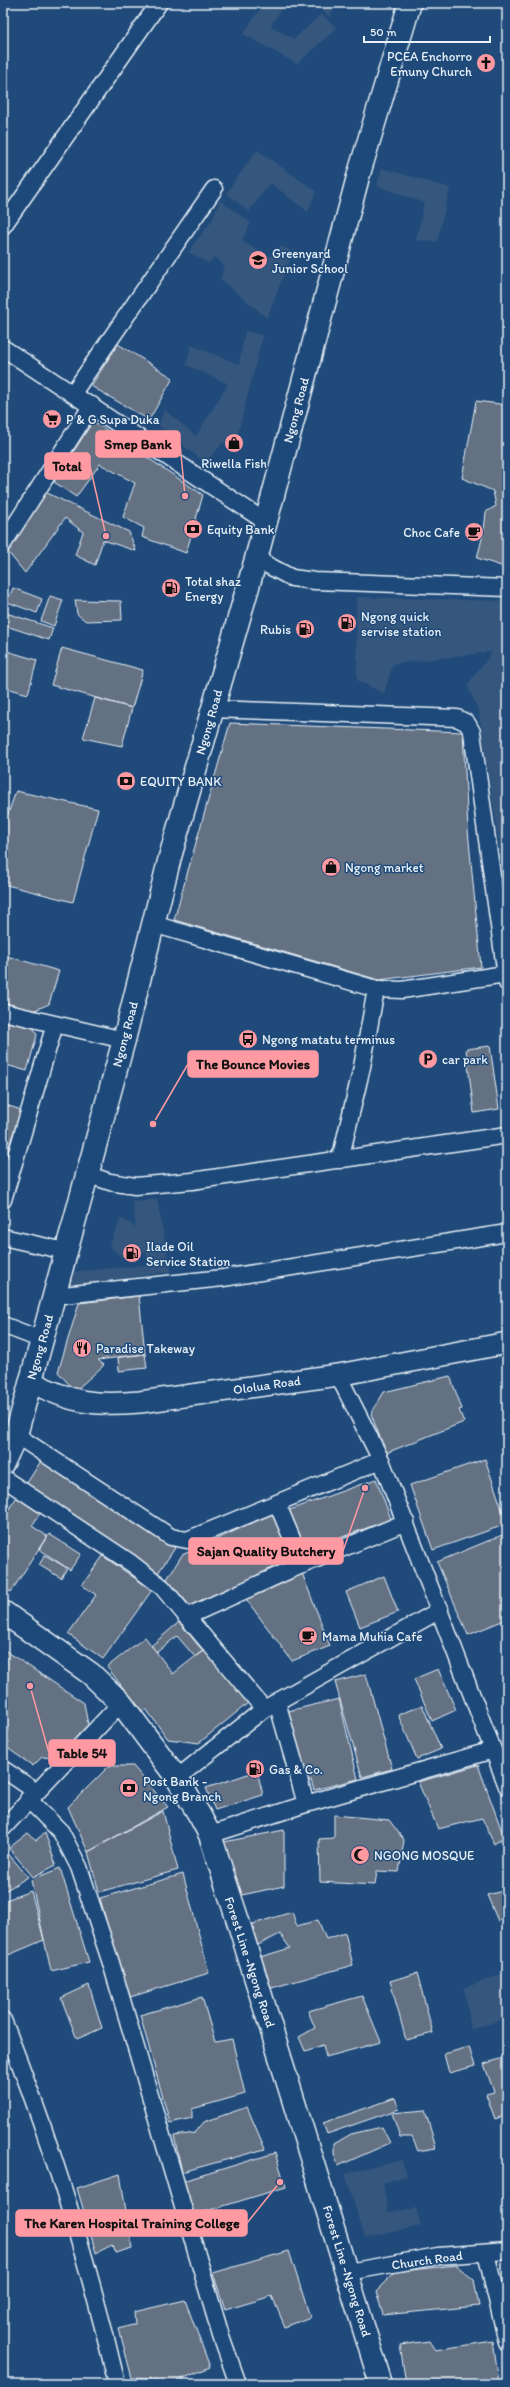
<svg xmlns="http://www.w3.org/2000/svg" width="510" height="2387" font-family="Itim,sans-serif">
  <rect width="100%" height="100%" fill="#1f4a7a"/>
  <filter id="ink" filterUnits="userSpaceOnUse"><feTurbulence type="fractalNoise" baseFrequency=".025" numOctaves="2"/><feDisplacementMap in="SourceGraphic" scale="8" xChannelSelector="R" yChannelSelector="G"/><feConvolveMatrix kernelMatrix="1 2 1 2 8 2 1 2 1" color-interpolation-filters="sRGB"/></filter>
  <g filter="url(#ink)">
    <!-- built -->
    <path fill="#34567d" d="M264,3H285L271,26L294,39L321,14L337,28L297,64L243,34Z
      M311,3H337L330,17Z
      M257,150L316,191L308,212L270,183L249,212L226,193Z
      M382,168L450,188L437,242L416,240L424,203L377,186Z
      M220,200L251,223L242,241L269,257L281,246L293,252L267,318L220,279L224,266L215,257L208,263L188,252L212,220Z
      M245,331L263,335L234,450L223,443L205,463L158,425L165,410L196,436L228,384L186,365L191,345L239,364Z
      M356,597L507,601V896L479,713L467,685L492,652L393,664L384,694L357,680Z
      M157,1199L171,1272L66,1286L70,1272L147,1265L146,1252L123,1258L109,1246L121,1218L136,1227L132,1201Z
      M507,1972V2018L471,2030L464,1988Z
      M402,2160L407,2176L383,2183L388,2212L416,2208L421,2226L365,2238L345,2174Z"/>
    <!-- building -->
    <path fill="#647183" stroke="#e8f1f8" d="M118,344L173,378L149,420L91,386Z
      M476,401L507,405V568L477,558L484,531L486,512L496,506L493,491L462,478Z
      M93,421L203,495L186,553L142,537L144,528L123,517L135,483L100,464L76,497L54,482Z
      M45,492L129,532L136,551L103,540L95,565L75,555L83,532L65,518L25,573L7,551Z
      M13,588L42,599L37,613L7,602Z
      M50,596L63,600L54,626L41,621Z
      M75,600L121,601L122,620L86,621L77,614Z
      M3,612L53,628L49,640L3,625Z
      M62,648L143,670L132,708L51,685Z
      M3,650L37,660L28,694L3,687Z
      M95,698L132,708L122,746L83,738Z
      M230,723L463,732L468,830L481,967L379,980L174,920Z
      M16,791L98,809L73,902L3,884V828Z
      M3,955L59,971L49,1004L33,1011L3,1002Z
      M4,1019L33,1027L37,1035L27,1071L3,1064Z
      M490,1046L499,1109L474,1113L466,1049Z
      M3,1104L21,1110L3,1164Z
      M139,1296L145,1354L98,1360L104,1365L75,1391L58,1372L79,1303Z
      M145,1354L147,1368L119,1371L118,1357Z
      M450,1376L462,1409L459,1410L464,1422L386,1453L371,1414L384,1392Z
      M485,1459L507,1524L433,1550L410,1485Z
      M41,1461L175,1548L158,1573L25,1486Z
      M376,1479L391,1519L302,1552L287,1511Z
      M18,1495L42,1510L32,1526L47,1536L11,1592L3,1587V1518Z
      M274,1513L295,1560L191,1607L167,1579L182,1555Z
      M507,1533V1619L468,1635L437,1562Z
      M49,1534L81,1554L70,1570L39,1549Z
      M45,1555L67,1568L61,1578L39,1565Z
      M103,1556L152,1590L103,1659L68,1634L96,1595L82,1585Z
      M302,1573L330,1646L292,1661L243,1595Z
      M384,1576L398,1612L360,1627L346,1592Z
      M179,1622L203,1651L195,1657L177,1636L157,1652L151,1646Z
      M145,1637L173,1674L210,1645L253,1699L199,1743L168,1739L146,1709L141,1711L107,1667Z
      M3,1649L84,1703L88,1725L54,1758L42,1757L33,1766L3,1745Z
      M438,1669L456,1710L432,1721L414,1679Z
      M366,1674L392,1769L362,1777L335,1682Z
      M339,1699L358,1779L314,1790L311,1780L305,1781L288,1711Z
      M422,1705L441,1749L417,1759L398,1715Z
      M478,1765L504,1837L494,1844L482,1818L438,1829L418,1782Z
      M109,1766H133L168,1807L88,1852L68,1807Z
      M257,1771L263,1795L215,1810L206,1788Z
      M163,1811L178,1870L99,1892L88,1852Z
      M334,1815L389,1820L404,1840L399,1872L377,1871L375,1885L320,1882L319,1839L334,1838Z
      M284,1830V1886L242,1895L224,1842Z
      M28,1833L36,1840L45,1833L56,1865L33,1877L9,1848Z
      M6,1851L28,1877L3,1892V1853Z
      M60,1868L89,1962L51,1971L31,1880Z
      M183,1874L209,1973L127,1998L100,1898Z
      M507,1890V1918L498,1921L487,1895Z
      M31,1891L44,1940L6,1956L3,1945V1901Z
      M292,1912L297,1926L318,1920L326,1939L345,1933L353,1965L268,1989L260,1957L290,1948L280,1934L256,1946L253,1924Z
      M417,1973L433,2033L406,2040L390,1981Z
      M89,1985L102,2028L77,2039L61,1998Z
      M362,1996L381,2042L326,2057L323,2045L305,2051L299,2037L315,2028L308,2011Z
      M202,1997L215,2042L232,2039L245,2094L192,2109V2118L170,2123L140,2015Z
      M469,2047L475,2066L449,2073L444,2054Z
      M503,2058L507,2070V2115L495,2119L486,2094L494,2092L484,2064Z
      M395,2098L399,2109L327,2134L323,2123Z
      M247,2107L265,2149L182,2172L174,2136L195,2133L204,2122Z
      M425,2110L436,2148L418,2151L412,2137H400L392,2113Z
      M382,2127L390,2143L338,2166L334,2153V2144L351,2134Z
      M275,2153L286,2187L194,2215L183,2181Z
      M120,2174L132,2248L115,2253L112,2245L96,2253L77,2188Z
      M289,2251L310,2317L285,2327L272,2296L225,2310L213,2273Z
      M456,2265L474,2280L479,2306L383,2315L376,2291L395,2272Z
      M185,2300L210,2367L170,2384H158L155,2379L132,2378L119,2329L135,2324L134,2312Z
      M429,2341L435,2350L493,2341L499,2382L485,2384H406L400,2345Z"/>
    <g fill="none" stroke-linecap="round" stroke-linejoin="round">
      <defs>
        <path id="minor" d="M3,226L159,3
          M3,348L266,522
          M73,393L214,189
          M3,544L92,405
          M256,559L292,578L315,581L507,588
          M213,709L457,718L467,723L472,732L507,983
          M153,924L376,989L402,990L505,974
          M3,1012L124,1040
          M340,1160L362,1067L376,989
          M86,1174L110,1182L135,1186L192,1181L507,1135
          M3,1200L55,1024
          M3,1237L65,1251
          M54,1296L223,1278L507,1233
          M3,1325L42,1340
          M16,1435L171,1537L187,1540L381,1460L338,1375
          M381,1460L507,1786
          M3,1478L131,1563L162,1587L264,1709
          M277,1503L303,1565
          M186,1617L290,1570L406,1522
          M277,1702L306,1804
          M3,1769L35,1791
          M177,1778L264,1709L440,1610
          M28,1799L61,1832L79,1867L111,1963L221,2336L238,2384
          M3,1828L121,1703
          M210,1835L306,1804L493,1750
          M3,2020C50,2138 88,2260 117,2384
          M486,2253L507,2342
          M348,2272L438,2256L507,2251"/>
        <path id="tertiary" d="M30,1381C71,1403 94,1406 140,1402L338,1375L507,1343"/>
        <path id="secondary" d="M3,1463L16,1435L124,1040L170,857L256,559L358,177L410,3
          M3,1612L91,1674L121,1703L177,1778L200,1816L210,1835L237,1918L381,2384"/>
      </defs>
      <!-- minor casing -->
      <use href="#minor" stroke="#e8f1f8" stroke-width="19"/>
      <!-- tertiary casing -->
      <use href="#tertiary" stroke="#e8f1f8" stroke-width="24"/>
      <!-- secondary casing -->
      <use href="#secondary" stroke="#e8f1f8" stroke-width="25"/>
      <!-- minor -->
      <use href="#minor" stroke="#1f4a7a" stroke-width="16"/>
      <!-- tertiary -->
      <use href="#tertiary" stroke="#1f4a7a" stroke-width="21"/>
      <!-- secondary -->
      <use href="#secondary" stroke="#1f4a7a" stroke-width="22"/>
    </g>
  </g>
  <!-- icons -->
  <defs>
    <symbol id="church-disc" viewBox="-11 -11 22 22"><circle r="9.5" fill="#ff9aa2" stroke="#1f4a7a"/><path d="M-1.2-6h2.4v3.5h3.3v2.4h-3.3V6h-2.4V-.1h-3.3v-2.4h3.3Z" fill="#111"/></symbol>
    <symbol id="school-disc" viewBox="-11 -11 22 22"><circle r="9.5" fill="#ff9aa2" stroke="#1f4a7a"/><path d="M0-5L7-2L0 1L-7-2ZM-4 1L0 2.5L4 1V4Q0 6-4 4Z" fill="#111"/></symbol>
    <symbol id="supermarket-disc" viewBox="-11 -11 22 22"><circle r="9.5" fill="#ff9aa2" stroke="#1f4a7a"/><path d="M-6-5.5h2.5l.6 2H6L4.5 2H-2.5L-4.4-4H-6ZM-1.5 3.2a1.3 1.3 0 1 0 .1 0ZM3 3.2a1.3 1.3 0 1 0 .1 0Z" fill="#111"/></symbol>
    <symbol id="shop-disc" viewBox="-11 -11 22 22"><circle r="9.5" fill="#ff9aa2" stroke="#1f4a7a"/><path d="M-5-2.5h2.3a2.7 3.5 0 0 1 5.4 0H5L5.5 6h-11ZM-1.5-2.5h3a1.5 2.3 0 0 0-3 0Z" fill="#111"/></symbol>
    <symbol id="bank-disc" viewBox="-11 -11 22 22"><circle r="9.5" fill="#ff9aa2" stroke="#1f4a7a"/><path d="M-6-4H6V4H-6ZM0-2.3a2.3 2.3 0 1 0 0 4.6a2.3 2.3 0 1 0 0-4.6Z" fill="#111"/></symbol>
    <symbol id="cafe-disc" viewBox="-11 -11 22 22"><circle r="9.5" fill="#ff9aa2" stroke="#1f4a7a"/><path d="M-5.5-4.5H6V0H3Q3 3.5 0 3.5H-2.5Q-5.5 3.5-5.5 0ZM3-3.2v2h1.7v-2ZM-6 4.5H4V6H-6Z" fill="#111"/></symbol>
    <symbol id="fuel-disc" viewBox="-11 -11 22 22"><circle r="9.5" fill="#ff9aa2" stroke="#1f4a7a"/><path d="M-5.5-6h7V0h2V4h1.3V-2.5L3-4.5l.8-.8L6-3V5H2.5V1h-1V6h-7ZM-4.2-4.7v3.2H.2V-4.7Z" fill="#111"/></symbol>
    <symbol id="bus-disc" viewBox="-11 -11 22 22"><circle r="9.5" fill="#ff9aa2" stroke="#1f4a7a"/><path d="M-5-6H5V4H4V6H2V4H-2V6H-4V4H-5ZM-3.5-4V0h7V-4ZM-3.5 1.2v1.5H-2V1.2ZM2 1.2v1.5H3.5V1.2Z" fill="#111"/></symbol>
    <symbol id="parking-disc" viewBox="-11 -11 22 22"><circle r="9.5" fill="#ff9aa2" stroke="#1f4a7a"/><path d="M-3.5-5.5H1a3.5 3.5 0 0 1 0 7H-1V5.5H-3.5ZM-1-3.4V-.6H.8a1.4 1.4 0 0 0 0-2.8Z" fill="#111"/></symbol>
    <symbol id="restaurant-disc" viewBox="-11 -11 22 22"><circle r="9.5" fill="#ff9aa2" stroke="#1f4a7a"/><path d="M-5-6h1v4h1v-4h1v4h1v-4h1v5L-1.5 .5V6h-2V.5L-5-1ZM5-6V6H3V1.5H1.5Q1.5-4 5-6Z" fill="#111"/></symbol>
    <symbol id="mosque-disc" viewBox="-11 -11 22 22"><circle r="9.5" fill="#ff9aa2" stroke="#1f4a7a"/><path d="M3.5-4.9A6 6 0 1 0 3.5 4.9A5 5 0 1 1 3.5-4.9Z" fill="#111"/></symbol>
  </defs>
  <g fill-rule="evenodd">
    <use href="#church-disc" x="475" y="52" width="22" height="22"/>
    <use href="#school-disc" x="247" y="249" width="22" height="22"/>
    <use href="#supermarket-disc" x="41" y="408" width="22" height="22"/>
    <use href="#shop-disc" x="223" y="432" width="22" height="22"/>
    <use href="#bank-disc" x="182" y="518" width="22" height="22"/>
    <use href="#cafe-disc" x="463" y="521" width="22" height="22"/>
    <use href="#fuel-disc" x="160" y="577" width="22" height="22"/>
    <use href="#fuel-disc" x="336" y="612" width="22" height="22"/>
    <use href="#fuel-disc" x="294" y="618" width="22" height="22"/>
    <use href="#bank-disc" x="115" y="770" width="22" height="22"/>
    <use href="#shop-disc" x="320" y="856" width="22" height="22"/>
    <use href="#bus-disc" x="237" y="1028" width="22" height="22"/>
    <use href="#parking-disc" x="417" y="1048" width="22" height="22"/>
    <use href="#fuel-disc" x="121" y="1242" width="22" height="22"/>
    <use href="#restaurant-disc" x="71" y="1337" width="22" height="22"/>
    <use href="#cafe-disc" x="297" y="1625" width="22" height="22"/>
    <use href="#fuel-disc" x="244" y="1758" width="22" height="22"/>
    <use href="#bank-disc" x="118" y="1777" width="22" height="22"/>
    <use href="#mosque-disc" x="349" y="1844" width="22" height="22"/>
  </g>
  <g text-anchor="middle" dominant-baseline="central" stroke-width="3" stroke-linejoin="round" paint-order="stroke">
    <!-- poi labels -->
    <g font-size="13" fill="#e8f1f8" stroke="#1f4a7a" text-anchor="start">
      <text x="472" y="56" text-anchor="end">PCEA Enchorro<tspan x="472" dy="15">Emuny Church</tspan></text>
      <text x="272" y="253">Greenyard<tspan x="272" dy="15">Junior School</tspan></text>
      <text x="66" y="419">P &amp; G Supa Duka</text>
      <text x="234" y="463" text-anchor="middle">Riwella Fish</text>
      <text x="207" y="529">Equity Bank</text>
      <text x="460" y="532" text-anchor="end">Choc Cafe</text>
      <text x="185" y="581">Total shaz<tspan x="185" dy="15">Energy</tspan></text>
      <text x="361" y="616">Ngong quick<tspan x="361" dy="15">servise station</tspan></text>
      <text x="291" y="629" text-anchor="end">Rubis</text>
      <text x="140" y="781">EQUITY BANK</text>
      <text x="345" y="867">Ngong market</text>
      <text x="262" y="1039">Ngong matatu terminus</text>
      <text x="442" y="1059">car park</text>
      <text x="146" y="1246">Ilade Oil<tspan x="146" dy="15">Service Station</tspan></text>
      <text x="96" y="1348">Paradise Takeway</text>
      <text x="322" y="1636">Mama Muhia Cafe</text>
      <text x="269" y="1769">Gas &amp; Co.</text>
      <text x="143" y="1781">Post Bank -<tspan x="143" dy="15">Ngong Branch</tspan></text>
      <text x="374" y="1855">NGONG MOSQUE</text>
    </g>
    <!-- street labels -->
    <g font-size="13" fill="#e8f1f8" stroke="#1f4a7a">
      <text transform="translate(296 410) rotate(-75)">Ngong Road</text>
      <text transform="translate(209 722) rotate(-74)">Ngong Road</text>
      <text transform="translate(125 1034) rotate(-75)">Ngong Road</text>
      <text transform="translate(40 1347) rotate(-74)">Ngong Road</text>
      <text transform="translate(267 1385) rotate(-8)">Ololua Road</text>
      <text transform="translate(250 1962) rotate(72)">Forest Line -Ngong Road</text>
      <text transform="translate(427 2260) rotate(-8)">Church Road</text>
      <text transform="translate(347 2271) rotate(73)">Forest Line -Ngong Road</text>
    </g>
  </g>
  <!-- callouts -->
  <path fill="none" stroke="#ff9aa2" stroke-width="1.5" d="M185 496L180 444M106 536L90 466M153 1124L188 1064M365 1488L343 1551M30 1686L49 1753M280 2182L247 2223"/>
  <g fill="#ff9aa2" stroke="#1f4a7a" stroke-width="1.5">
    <circle cx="185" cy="496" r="4"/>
    <circle cx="106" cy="536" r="4"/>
    <circle cx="153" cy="1124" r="4"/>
    <circle cx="365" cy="1488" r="4"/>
    <circle cx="30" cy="1686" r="4"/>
    <circle cx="280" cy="2182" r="4"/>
  </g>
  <g fill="#ff9aa2" stroke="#ff9aa2" stroke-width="1.5">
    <rect x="96" y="431" width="84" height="26" rx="4"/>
    <rect x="45" y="453" width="45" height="26" rx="4"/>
    <rect x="188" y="1051" width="130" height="26" rx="4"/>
    <rect x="189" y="1538" width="154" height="26" rx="4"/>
    <rect x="49" y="1740" width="66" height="26" rx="4"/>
    <rect x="16" y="2210" width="231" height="26" rx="4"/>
  </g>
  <g font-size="14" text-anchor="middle" font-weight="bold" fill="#111">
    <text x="138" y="449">Smep Bank</text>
    <text x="67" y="471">Total</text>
    <text x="253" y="1069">The Bounce Movies</text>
    <text x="266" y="1556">Sajan Quality Butchery</text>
    <text x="82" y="1758">Table 54</text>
    <text x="132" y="2228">The Karen Hospital Training College</text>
  </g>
  <!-- margin -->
  <rect width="510" height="2387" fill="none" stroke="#1f4a7a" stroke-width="16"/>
  <rect x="8" y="8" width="494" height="2371" fill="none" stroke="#e8f1f8" stroke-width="1.5" filter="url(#ink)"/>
  <!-- scale -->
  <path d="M364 36v6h126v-6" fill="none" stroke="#e8f1f8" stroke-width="2"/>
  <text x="370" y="36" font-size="12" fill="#e8f1f8" stroke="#1f4a7a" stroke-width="3" paint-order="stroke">50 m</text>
</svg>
